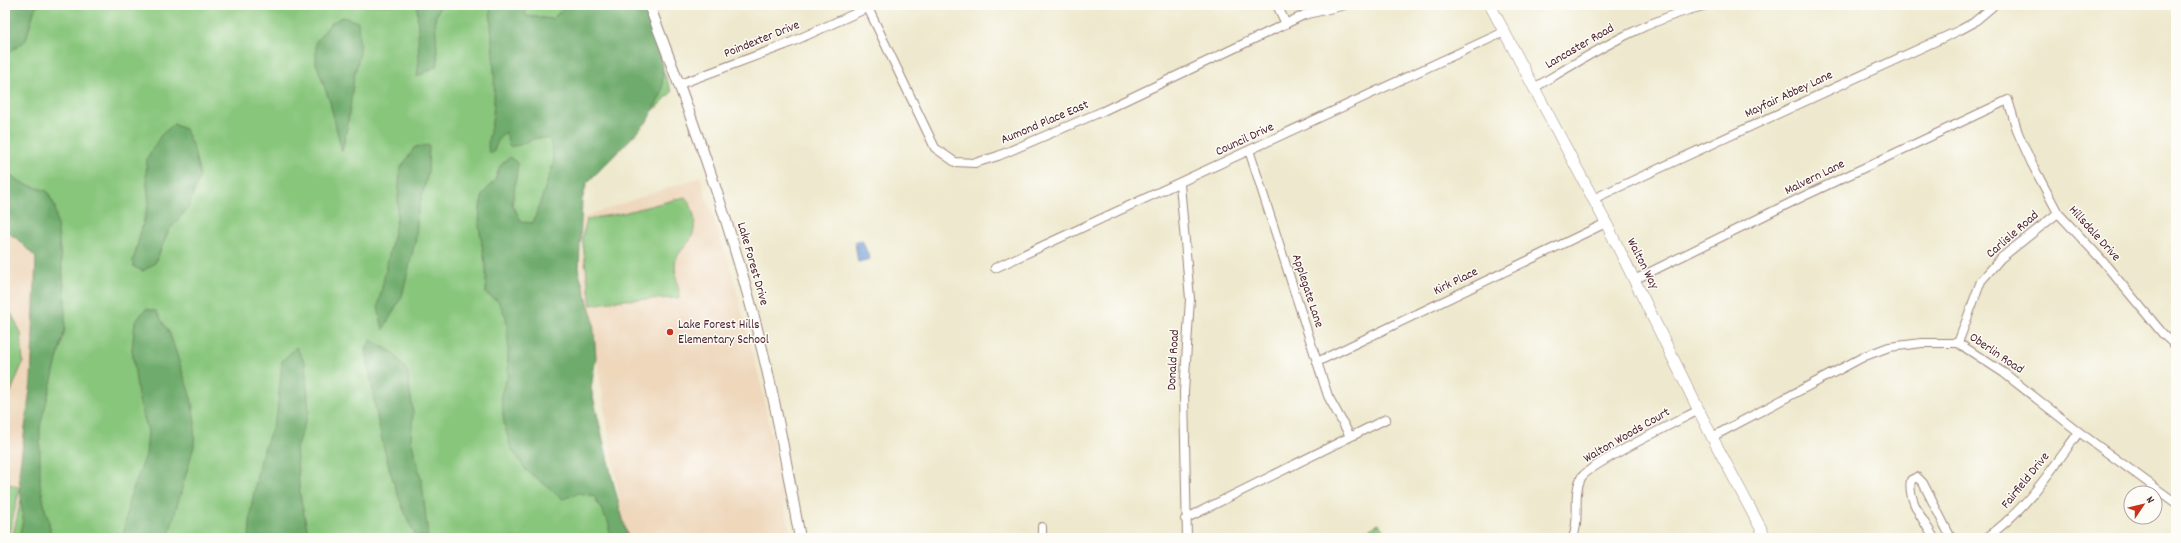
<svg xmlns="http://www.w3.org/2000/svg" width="2181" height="543" font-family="Dekko,sans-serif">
  <rect width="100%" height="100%" fill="#fdfcf7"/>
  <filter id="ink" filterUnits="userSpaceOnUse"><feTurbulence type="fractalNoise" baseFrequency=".025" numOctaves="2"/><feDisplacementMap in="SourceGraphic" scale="8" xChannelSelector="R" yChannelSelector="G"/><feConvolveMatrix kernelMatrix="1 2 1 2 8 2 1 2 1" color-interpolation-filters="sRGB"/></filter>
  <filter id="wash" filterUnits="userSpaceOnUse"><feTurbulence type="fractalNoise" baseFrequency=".012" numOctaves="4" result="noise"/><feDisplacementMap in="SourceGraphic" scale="16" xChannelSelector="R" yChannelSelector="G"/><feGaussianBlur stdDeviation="0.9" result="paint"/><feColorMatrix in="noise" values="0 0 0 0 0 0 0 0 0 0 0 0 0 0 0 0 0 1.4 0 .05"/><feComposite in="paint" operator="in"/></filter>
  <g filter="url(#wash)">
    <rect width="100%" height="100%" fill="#eee9ce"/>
    <!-- built -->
    <path fill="#eed7bb" d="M700,177L731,270L763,393L791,538H626L582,271L583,217Z
      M5,222L43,245L32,446L10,538H5Z"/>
    <!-- green -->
    <path fill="#88c67c" stroke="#697254" d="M5,5H636L672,92L549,214L619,538H12L33,447L47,244L5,220Z
      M685,197C695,208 698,227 690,240C684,249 675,254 675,267C675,276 679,288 680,298L623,300L591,305L582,238L587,219L623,213Z
      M5,301L21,333L23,362L5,406Z
      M5,482L20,488L8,538H5Z
      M1379,524L1389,538H1353Z"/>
    <!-- forest -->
    <path fill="#6eab6c" stroke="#5c654c" d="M5,5H40L35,8L26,40L11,51L5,46Z
      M417,5H440L435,20L438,65L417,77L419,61Z
      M490,5H525L526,16L552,19L567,5H643L663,64L662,93L646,123L587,183L582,200L579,272L593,319L596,357L591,388L612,478L628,538H609V524L594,496L579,493L563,499L526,470L511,448L504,424L501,394L508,376V342L506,317L498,301L486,294V269L479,226L480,207L483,194L495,180L500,166L510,157L518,164L512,205L522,222L533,223L554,162L550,140C530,133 525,148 509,146L506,132L500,136L493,153H489C486,140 492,127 493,114C497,78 491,41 490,5Z
      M343,17L358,22L360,53L354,77L348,123L342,152L330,102L316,63V42L331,23Z
      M174,124L185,129L194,150L200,176L188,208L169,230L155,263L143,271L134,267L133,261L149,201L146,176L147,158L161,135Z
      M429,145L428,173L418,211L416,238L402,296L383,330L378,306L397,218L400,169L415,147Z
      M7,174L25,184L47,191L55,206L65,294V329L40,427V483L45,509L49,521L51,538H19L23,519L19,474L31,382L36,258L16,238L5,231V175Z
      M146,309L156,311L170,334L191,398L195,421L194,446L168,538H123L129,500L146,455L148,432L138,396L132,349L135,322Z
      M371,340L392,352L407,371L413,411L411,440L422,483L428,536L416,537C386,478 375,413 366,348Z
      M296,347L305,363L309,411L296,448L300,495L309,538H249L251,508L260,460L277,414L282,361Z"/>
    <!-- water -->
    <path fill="#6f9ed8" stroke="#5c5e82" d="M862,240L870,259L858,262L855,242Z"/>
  </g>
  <g filter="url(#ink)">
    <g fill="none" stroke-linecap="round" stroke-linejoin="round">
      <defs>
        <path id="minor" d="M1277,5L1286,24
          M868,8L935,148L955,162L975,163L998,156L1103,111L1304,15L1345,5
          M680,84L785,45L874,5
          M1534,88C1589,55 1643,20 1707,5
          M1249,150L1328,396L1350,436
          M1180,184L1190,299L1184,392L1187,538
          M1593,199L1960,30L1973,23L1992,7
          M995,268L1504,32
          M1634,280L1800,198L2008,100L2018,133L2032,164L2058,213L2100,258L2163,334L2176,346
          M1958,343L1981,281L2001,258L2058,213
          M1317,362L1606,223
          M1712,437L1865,356L1889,347L1922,343H1958L2004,373L2079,432L2176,503
          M1185,519L1386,419
          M1042,538V527
          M1573,538C1581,517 1572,496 1581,478C1588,465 1680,420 1699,410
          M1934,538C1924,521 1907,500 1911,480L1917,477L1923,483L1951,538
          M1986,538C2025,511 2051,470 2079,432"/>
        <path id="tertiary" d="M649,5C692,117 734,232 762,349C778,411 788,475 800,538"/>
        <path id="secondary" d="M1490,5L1606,223L1712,437L1766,538"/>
      </defs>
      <!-- minor casing -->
      <use href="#minor" stroke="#9c847c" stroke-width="10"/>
      <!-- tertiary casing -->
      <use href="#tertiary" stroke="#9c847c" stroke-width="12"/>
      <!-- secondary casing -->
      <use href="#secondary" stroke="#9c847c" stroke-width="12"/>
      <!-- minor -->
      <use href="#minor" stroke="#fff" stroke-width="8"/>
      <!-- tertiary -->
      <use href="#tertiary" stroke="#fff" stroke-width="10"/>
      <!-- secondary -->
      <use href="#secondary" stroke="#fff" stroke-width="11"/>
    </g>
  </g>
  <!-- markers -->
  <circle fill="#c8321e" stroke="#fdfcf7" stroke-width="1.5" cx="670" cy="332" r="4"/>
  <g text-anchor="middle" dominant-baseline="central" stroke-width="3" stroke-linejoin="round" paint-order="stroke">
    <!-- street labels -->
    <g font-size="13" fill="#4a1f2b" stroke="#fdfcf7">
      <text transform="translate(762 40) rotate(-22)">Poindexter Drive</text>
      <text transform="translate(1580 47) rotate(-30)">Lancaster Road</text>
      <text transform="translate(1789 95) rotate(-25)">Mayfair Abbey Lane</text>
      <text transform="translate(1045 123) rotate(-23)">Aumond Place East</text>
      <text transform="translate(1245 140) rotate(-25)">Council Drive</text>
      <text transform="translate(1815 178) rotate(-26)">Malvern Lane</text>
      <text transform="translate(2094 234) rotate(48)">Hillsdale Drive</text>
      <text transform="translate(2013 235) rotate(-41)">Carlisle Road</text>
      <text transform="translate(752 264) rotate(74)">Lake Forest Drive</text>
      <text transform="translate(1642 264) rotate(63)">Walton Way</text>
      <text transform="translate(1456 282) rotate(-26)">Kirk Place</text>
      <text transform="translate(1307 291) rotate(72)">Applegate Lane</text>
      <text transform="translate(1996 354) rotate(34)">Oberlin Road</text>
      <text transform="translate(1174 360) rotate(-87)">Donald Road</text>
      <text transform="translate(1627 436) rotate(-30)">Walton Woods Court</text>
      <text transform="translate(2026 481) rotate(-51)">Fairfield Drive</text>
    </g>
    <!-- poi labels -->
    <g font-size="13" fill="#4a1f2b" stroke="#fdfcf7" text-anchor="start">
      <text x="678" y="325">Lake Forest Hills<tspan x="678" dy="15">Elementary School</tspan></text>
    </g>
  </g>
  <!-- margin -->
  <rect width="2181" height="543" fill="none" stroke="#fdfcf7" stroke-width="20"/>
  <!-- north arrow -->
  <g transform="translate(2143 505) rotate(55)"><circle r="19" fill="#fdfcf7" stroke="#b5a4a5"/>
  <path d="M0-3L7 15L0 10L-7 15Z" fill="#c8321e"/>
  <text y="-6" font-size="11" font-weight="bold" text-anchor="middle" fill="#4a1f2b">N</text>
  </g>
</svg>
